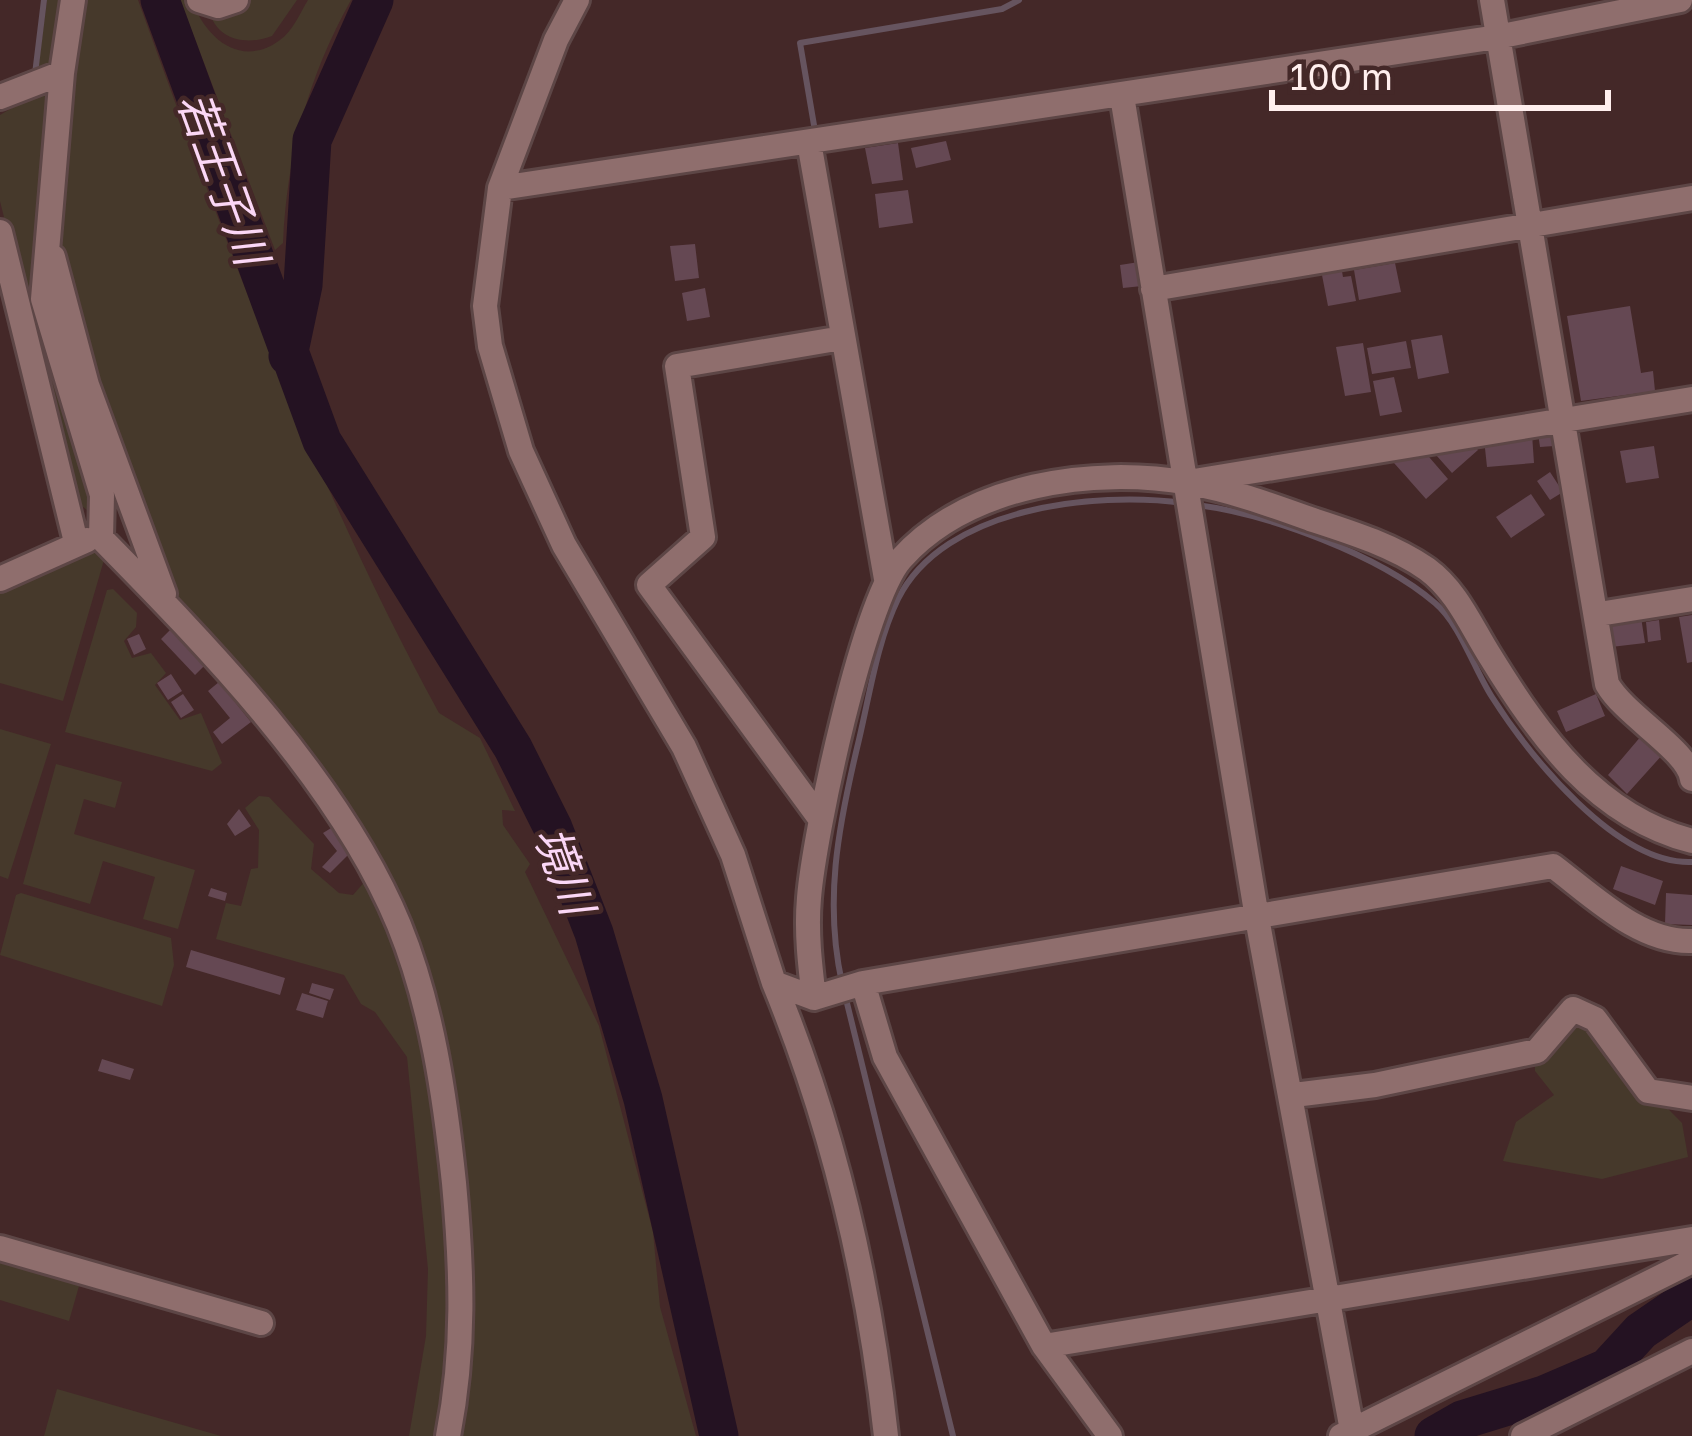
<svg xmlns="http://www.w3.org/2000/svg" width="1692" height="1436" font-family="'Golos Text','Noto Sans JP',sans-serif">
  <rect width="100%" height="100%" fill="#442828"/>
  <!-- green -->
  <path fill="#46392b" d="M47,0H66L52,64L37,77Z
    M78,0H138C226,244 314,484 439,713L480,738L515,811L502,810L503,825L530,864L525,872L599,1026L653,1232L660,1307L696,1436H457L473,1352L465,1233L387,880L178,608L100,403L59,251L60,166Z
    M180,0H192C205,38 241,69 280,40C293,31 300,13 308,0H351C308,77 287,155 283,243L275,250Z
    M248,0H297L272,36C246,46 216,40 209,10L242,6Z
    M51,85L45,173L93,493L87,510L75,501L0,201V115Z
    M85,548L96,549L104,560L63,701L0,683V589Z
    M113,589L137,613L136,627L124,641L132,658L151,653L166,673L155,685L180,720L201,713L222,763L212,771L65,732L107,590Z
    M0,729L51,744L8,879L0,876Z
    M56,764L122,782L115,808L84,799L74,834L195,870L178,929L143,919L155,877L103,861L90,904L23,884Z
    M259,796L269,797L314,844L311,869L339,893L353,895L367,879L397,932L434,1075L455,1260L443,1436H409L426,1336L428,1269L407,1057L375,1012L361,1004L344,975L216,939L226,903L241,906L251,869L258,868L259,830L245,808Z
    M21,893L171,938L174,965L162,1006L0,955L16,895Z
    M1575,1015L1682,1123L1688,1157L1602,1179L1503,1161L1516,1122L1554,1095L1535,1071V1059Z
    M0,1254L81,1279L69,1321L0,1300Z
    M57,1389L221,1436H44Z"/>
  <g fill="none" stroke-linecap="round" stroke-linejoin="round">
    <!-- stream -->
    <path stroke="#66545f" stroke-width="6" d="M35,74L44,0
      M815,131L800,43L1002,9L1019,0
      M1197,505C1269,514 1379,555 1435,603C1460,624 1474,669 1492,697C1529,755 1616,865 1692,862
      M842,983C824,902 838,828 857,748C869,700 876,644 898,599C944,507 1094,491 1184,503
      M845,995L953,1436"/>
    <!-- river -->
    <path stroke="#241222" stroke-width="39" d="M160,0L322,441L513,748L553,828L594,933L643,1099L719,1436
      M288,356L303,285L312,140L374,0
      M1434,1436L1462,1420L1544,1395L1607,1368L1641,1331L1692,1296"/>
  </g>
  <!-- building -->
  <path fill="#654853" d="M946,141L951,160L916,168L911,148Z
    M898,143L903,180L872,184L865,148Z
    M908,190L913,223L879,228L875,194Z
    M695,244L699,278L675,281L670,246Z
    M1139,262L1142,286L1123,288L1120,265Z
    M1395,263L1401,292L1359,300L1354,270Z
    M1341,266L1343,277L1351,276L1356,301L1328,306L1321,270Z
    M705,288L710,317L687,321L682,293Z
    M1630,306L1641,373L1653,371L1655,391L1581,401L1567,316Z
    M1442,335L1449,373L1418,379L1411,340Z
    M1406,341L1411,368L1372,374L1367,348Z
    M1363,343L1371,392L1345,396L1336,347Z
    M1394,377L1402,412L1380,416L1373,381Z
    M1551,424L1554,446L1540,447L1537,426Z
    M1532,434L1534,463L1487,467L1484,439Z
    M1469,439L1478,450L1452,473L1428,446Z
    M1417,443L1448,479L1426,499L1394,463Z
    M1654,446L1659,478L1626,483L1620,451Z
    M1550,472L1563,492L1550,500L1537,481Z
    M1531,494L1545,515L1511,538L1496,517Z
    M1692,615V662L1687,663L1679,617Z
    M1641,617L1645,643L1611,647L1607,622Z
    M1659,620L1661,640L1648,642L1646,622Z
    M172,628L206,664L195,675L161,639Z
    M139,634L146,649L134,655L127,639Z
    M171,674L182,691L168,700L157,683Z
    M219,682L251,722L222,744L213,732L230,718L208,691Z
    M183,694L194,710L181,718L171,702Z
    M1596,694L1605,716L1566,732L1557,711Z
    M1642,735L1664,753L1627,794L1608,775Z
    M239,809L251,826L235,836L227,824Z
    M336,825L354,849L330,873L322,867L337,851L323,833Z
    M1621,866L1663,881L1655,905L1613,889Z
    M211,888L227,893L225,901L208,896Z
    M1666,893L1692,895V925L1665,924Z
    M191,950L285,978L280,995L186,967Z
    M312,983L334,989L330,1000L309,993Z
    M302,993L328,1001L323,1018L296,1010Z
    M102,1059L134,1069L130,1080L98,1071Z"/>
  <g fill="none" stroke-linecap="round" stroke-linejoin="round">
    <defs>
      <path id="minor" d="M199,0L218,6L236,0
        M577,0L556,40L500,188L485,306L490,346L521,451L564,545L684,747L733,855L774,983L814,998L863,983L1553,866C1593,896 1640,943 1692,941
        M1492,0L1607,684C1625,716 1688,750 1692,779
        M62,73L43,299L102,495L101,538C208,647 340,782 399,925C432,1006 445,1097 454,1183C462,1270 465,1350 448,1436
        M1122,96L1257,918L1353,1436
        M0,97L62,73L73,0
        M809,142L886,579
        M500,188L1497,37L1680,0
        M0,232L76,542
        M53,257L87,385L164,594
        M1153,289L1692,198
        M1194,481L1692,399
        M0,579L87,540
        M1599,614L1692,599
        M821,820L649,585L703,537L677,366L842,338
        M774,983C834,1129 869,1279 886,1436
        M863,983L885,1057L1044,1346L1110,1436
        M814,998C810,965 806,932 809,898C814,835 863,602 901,559C968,484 1094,466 1189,483C1230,490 1271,505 1310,519C1350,532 1392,545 1427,569C1457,591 1471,626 1490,656C1540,737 1596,816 1692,841
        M1294,1095L1375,1085L1537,1051L1573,1009L1595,1019L1648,1091L1692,1098
        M0,1248L261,1323
        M1044,1346L1692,1239
        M1341,1436L1692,1261
        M1523,1436L1692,1351"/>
    </defs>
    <!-- minor casing -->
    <use href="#minor" stroke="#5d4646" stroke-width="30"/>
    <!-- minor -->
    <use href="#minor" stroke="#8f6e6d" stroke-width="24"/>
  </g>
  <g text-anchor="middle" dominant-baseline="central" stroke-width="9" stroke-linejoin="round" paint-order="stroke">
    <!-- water labels -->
    <g font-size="45" font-style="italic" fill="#fbd7f6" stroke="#442828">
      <text transform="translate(224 178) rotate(70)">若王子川</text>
      <text transform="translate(565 870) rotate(70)">境川</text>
    </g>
  </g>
  <!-- scale -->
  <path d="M1272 90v18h336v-18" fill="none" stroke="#ffefee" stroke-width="6"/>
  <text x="1290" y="90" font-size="36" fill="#ffefee" stroke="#442828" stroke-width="9" paint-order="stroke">100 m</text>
</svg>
